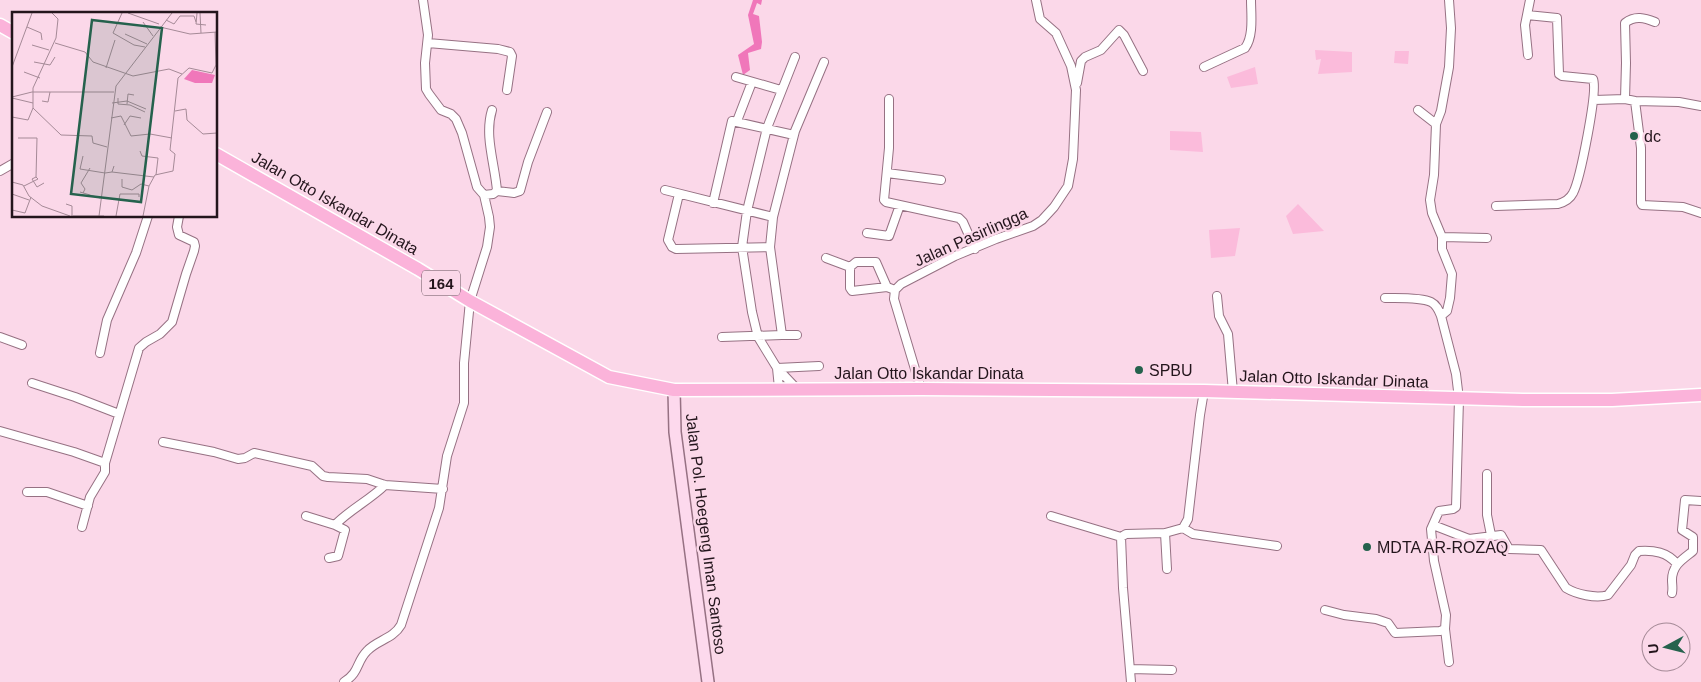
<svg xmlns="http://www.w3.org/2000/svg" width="1701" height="682" font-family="Helvetica,sans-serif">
  <rect width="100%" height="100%" fill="#fbd8e9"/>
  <!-- green -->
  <path fill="#fbbbdb" d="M1315,50L1352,52V72L1318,74L1321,59L1316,60Z
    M1395,51H1409L1408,64L1394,63Z
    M1255,67L1258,84L1231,88L1227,77Z
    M1170,131L1201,132L1203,152L1170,150Z
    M1298,204L1324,231L1293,234L1286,216Z
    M1240,228L1235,256L1211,258L1209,230Z"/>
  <!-- forest -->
  <path fill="#f077ba" d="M753,0H762L761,5L757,3L753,14L759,16L762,42L761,49L748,53L750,70L743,75L738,55L754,44L748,15Z"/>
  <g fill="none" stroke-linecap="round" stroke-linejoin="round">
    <defs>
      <path id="street" d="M1527,15L1525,25L1528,55
        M1655,22C1645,18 1635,15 1625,23L1626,63L1625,99L1635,101L1641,148V203L1642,205L1683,207L1701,213
        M428,43L498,49L510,52L512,56L507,90
        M1204,67L1245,48C1254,36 1251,14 1251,0
        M736,77L781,90
        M1077,83L1081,61L1085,57L1101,50L1119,30L1124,35L1143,71
        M889,99V148L884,200L886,202L959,218L963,222L975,249
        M1594,100L1625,99
        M1635,101L1679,102L1701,106
        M492,110C484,136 495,164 497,191
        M1418,110L1436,124
        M737,121L752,82
        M0,171L14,163
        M887,173L941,180
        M665,190L773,217
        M679,194L668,240L672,247L676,249L770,247
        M484,195L493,194L497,191L514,193L520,191L528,162L547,112
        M713,203L732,121L794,135
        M1496,206L1558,204C1565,202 1570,199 1573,193C1580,180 1598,91 1593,79L1562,76L1559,74L1557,18L1527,15L1530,0
        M867,233L889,236L900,205
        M1442,237L1487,238
        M826,258L850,267
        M887,287L876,262H856L850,267V288L852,291L887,287L895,290
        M1217,296L1219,316L1228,334L1233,392
        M1441,316L1447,311L1450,298L1452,274L1442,249V237L1432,213L1430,200L1434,175L1436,124L1441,111L1449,67L1451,28L1449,0
        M782,335H797
        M0,337L22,345
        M722,337L782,335L770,247L773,217L795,131L824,62
        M100,353L107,320L136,253L148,216
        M777,368L819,366
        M778,369L796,388
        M32,383L75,397L119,414
        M779,388L777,368L758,337L752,312L742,247L747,211L767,128L795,57
        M921,389L894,299L895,290L901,284L955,256L996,239L1033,226L1042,220L1054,207L1068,186L1073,159L1076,90L1071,66L1056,33L1040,19L1036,0
        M0,431L74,452L105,463L139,348L146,342L160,334L172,322L186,274L194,251L195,246L194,242L179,235L177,227L179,216
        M163,442L214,452L238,459L245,458L254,453L312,466L323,476L328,477L367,479L385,485L443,489
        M1487,474V515L1491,535
        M27,492H47L88,506
        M306,516L335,525
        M1051,516L1121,537
        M1433,525L1469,539L1501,535L1509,549L1541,550L1566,588C1576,594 1596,599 1608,595L1631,565L1635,555L1639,551C1654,550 1667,552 1677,564
        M82,527L90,497L105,472V463
        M1183,528L1193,534L1277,546
        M1165,533L1167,569
        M329,558L338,556L345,530L335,525C349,510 370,500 385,485
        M1672,593C1673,588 1672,585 1672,580C1672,565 1683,559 1693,551V537L1682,530L1685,500L1701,501
        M1325,610L1344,615L1376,619L1388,623L1395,633L1440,631L1445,629L1446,615L1434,561L1431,529L1439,511L1453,509L1456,507L1459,399L1456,374L1441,316C1439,311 1437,305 1431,302C1421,297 1397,298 1385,298
        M1445,629L1449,662
        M1130,669L1172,670
        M344,682C360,672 356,662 367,651C377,640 393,639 401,625L439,508L447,456L464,403V363L470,301L487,247L490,227L489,217L484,195L477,187L462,133L456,119L451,114L441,110L429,94L426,89L425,63L428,35L423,0
        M1131,682L1123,588L1121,537L1126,534L1165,533L1183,528L1188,519L1200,415L1204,391"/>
      <path id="secondary" d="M674,390L675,432L708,682"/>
      <path id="primary" d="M0,25L14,33
        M216,154L418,269L470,301L609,377L674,390L921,389L1204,391L1523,400H1612L1701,395"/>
    </defs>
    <!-- street casing -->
    <use href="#street" stroke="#967183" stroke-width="10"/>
    <!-- secondary casing -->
    <use href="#secondary" stroke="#967183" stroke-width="14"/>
    <!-- primary casing -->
    <use href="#primary" stroke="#fff" stroke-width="15"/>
    <!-- street -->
    <use href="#street" stroke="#fff" stroke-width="8"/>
    <!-- secondary -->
    <use href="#secondary" stroke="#fdd9ed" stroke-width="11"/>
    <!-- primary -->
    <use href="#primary" stroke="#fbb3da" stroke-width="12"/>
  </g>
  <!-- markers -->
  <g fill="#25624d" stroke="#fbd8e9" stroke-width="2">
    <circle cx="1634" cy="136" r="5"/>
    <circle cx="1139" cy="370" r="5"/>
    <circle cx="1367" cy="547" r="5"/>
  </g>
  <g text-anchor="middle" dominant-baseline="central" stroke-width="5" stroke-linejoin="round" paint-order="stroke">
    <!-- shield labels -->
    <rect fill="#fbd8e9" stroke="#64505a" stroke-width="1" x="422" y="270.5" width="38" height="25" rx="4"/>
    <g font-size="15" font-weight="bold" fill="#23151c">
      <text x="441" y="283">164</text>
    </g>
    <!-- poi labels -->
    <g font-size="16" fill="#23151c" stroke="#fbd8e9" text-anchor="start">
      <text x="1644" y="136">dc</text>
      <text x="1149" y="370">SPBU</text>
      <text x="1377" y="547">MDTA AR-ROZAQ</text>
    </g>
    <!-- street labels -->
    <g font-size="16" fill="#23151c" stroke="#fbd8e9">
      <text transform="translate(335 203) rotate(30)">Jalan Otto Iskandar Dinata</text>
      <text transform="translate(971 237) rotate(-24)">Jalan Pasirlingga</text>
      <text x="929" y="373">Jalan Otto Iskandar Dinata</text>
      <text transform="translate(1334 379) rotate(2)">Jalan Otto Iskandar Dinata</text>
      <text transform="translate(706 534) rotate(83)">Jalan Pol. Hoegeng Iman Santoso</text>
    </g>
  </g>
  <!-- overview -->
  <g transform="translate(12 12)">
    <rect width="205" height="205" fill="#fbd8e9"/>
    <path d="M180,58L203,63L200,71H183L172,67Z" fill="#f077ba"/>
    <path fill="none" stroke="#a58a97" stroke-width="1" d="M40,1L46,7L44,26L21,76V96L49,123L80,124L81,131L95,135M110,1L101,21L122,33L133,35M116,1L147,12M185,1L184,12L194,13M188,1L189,21M154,8L162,12L168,4H182L184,10M131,10L141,24M15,15L29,21L30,28M148,15L178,22L205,20M113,22L135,32M43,31L73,40L81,50L121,64L157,57L170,62M20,33L37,38M22,50L38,53L43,45M0,55L20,1M94,56L103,28M12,60L28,66M0,85L20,80H102M0,86L21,91M106,86V92L118,93L133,100M30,89L36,90L38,80M100,91L115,89L134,97M115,92L116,82L122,83M163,99L174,97L175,108L191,122L205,121M0,105L16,108L21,96M99,106L109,104L119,124L138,122L160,126M112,113L118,104L129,106M6,126H25L24,165L20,167L25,175L32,171M128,139L130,144L146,146L144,163M71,144L68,157L93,161L100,160L102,154M100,160L142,165M110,167V175L120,178L129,172L137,174M0,170L11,173L17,184L30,194L58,204M12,174L26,167L24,165M68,180L88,186M71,181L73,177L69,171L78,156M0,182L17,188M54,192L60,194V204M0,198L13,201L19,185M61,204H92M87,204L104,74L160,1M104,204L108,182H127V185M131,204L137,174L143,163L161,159L163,142L158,138L166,66L177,56L200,61L204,53L203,20"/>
    <path fill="#25624d" fill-opacity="0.15" stroke="#25624d" stroke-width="2.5" d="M80,8L150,16L129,190L59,182Z"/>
    <rect width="205" height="205" fill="none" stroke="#23151c" stroke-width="2.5"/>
  </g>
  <!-- north arrow -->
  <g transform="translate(1666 647) rotate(263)"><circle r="24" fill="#fbd8e9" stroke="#a58a97"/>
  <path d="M0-4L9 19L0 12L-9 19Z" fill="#25624d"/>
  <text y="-8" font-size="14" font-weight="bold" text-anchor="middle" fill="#23151c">U</text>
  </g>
</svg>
